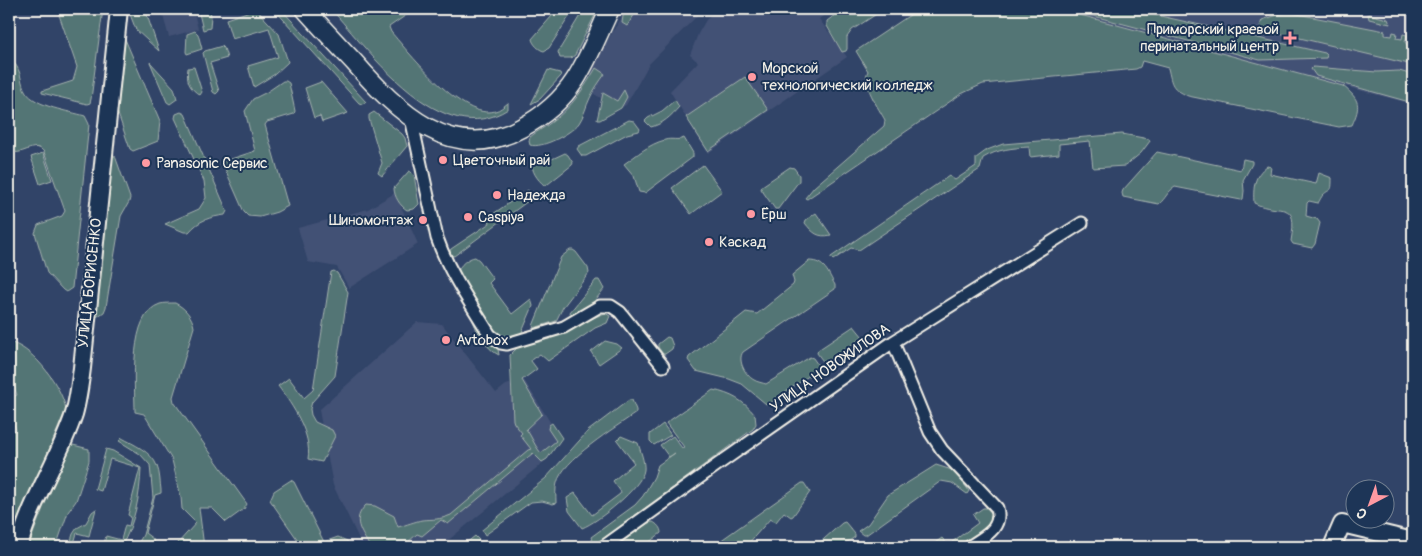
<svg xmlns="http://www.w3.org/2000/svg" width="1422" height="556" font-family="Pangolin,sans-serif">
  <rect width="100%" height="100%" fill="#314468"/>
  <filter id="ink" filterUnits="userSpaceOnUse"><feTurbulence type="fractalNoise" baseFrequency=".02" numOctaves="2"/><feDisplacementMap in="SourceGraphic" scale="10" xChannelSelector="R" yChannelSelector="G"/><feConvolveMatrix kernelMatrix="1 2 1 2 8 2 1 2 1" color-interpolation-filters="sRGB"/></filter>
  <g filter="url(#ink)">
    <!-- built -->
    <path fill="#435175" d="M161,9H193L198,29L169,37Z
      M627,9H704L649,64L626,105L619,108L594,94L590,69Z
      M716,9H833L819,19L847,57L708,153L670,91L698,62L690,55L698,34L706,20Z
      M1058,9H1413V104L1343,86Z
      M395,193L418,244L349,288L337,267L308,262L298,228L368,209Z
      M417,322L442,324L496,393L506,385L524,380L560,438L545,461L440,547H363L333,485L319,410Z"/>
    <!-- green -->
    <path fill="#537474" stroke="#a4b2ae" d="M57,9H103L91,99L90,103L87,104L42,93V91L73,81L77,67Z
      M128,9H145L159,51L136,30Z
      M198,9H210L211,16L210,28L203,30Z
      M256,9L279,34L288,62L275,74L254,87L248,66L278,57L269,28L232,39L226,19Z
      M274,9H281L366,102L362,104L359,103Z
      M331,9H415L389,27L391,32C410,54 463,121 495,111C500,110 504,106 508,103V109C441,152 370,52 331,9Z
      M558,9H574L549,48L544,51C539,50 533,44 532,39Z
      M584,9H598L575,55L571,58H560L558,52Z
      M624,9H638L627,26L622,23Z
      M843,9H884L852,30L847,37V49L846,51L842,52L827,26V21Z
      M919,9H1058L1343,86C1360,100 1361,105 1352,125L1339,127L1188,96C1171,88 1172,85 1168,68L1142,61L1140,67L1136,69L983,84L961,94L807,199L805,198L814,187L884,126L885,120C879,109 861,83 868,71L856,51Z
      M1067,9H1129L1325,53L1327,55L1326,58L1260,60Z
      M1287,12L1385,31V35L1392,36L1393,32L1397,33L1396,38L1402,39L1403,34L1407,35L1405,42L1408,46L1413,48V65L1262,29L1260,26L1262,20Z
      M1368,14L1388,19L1390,24L1369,19Z
      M195,31L198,34L202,49L187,54L186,52L187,34Z
      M125,39L160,121L158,141L133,151L130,149L116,108L122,41Z
      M222,46L224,48L227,58L210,63L219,91L216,94L213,92L203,53L205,51Z
      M150,62L174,88L177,99L170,104L167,102Z
      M14,63C22,71 20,83 26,92C36,107 69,111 85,116L89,124L72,288L66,292L63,290L47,273L35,233L38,225L62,216L65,211L44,152C34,139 21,159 9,150V65Z
      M194,67L202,92L200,95C189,88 186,81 188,68Z
      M1313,67L1377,72L1399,71L1413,75V103L1316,76L1311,69Z
      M596,68L605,74C600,81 594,89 590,98C586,106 584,116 579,123C572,133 542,149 530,145L529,141L530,137C537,131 546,127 553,121C572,107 584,88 596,68Z
      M548,70L560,73L561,76L540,99L531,104Z
      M745,77L768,110L708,151L686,117Z
      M283,81H286L289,83L295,111L294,114L267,122L265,125L288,206L277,212L260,217L248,216L244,212L222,162L255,151L245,111L253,99L267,92Z
      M321,82L348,113L322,122L320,116L314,118L305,88Z
      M624,90L627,97L621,108L600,120H597L603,93L617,101Z
      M675,100L679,107C671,116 663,124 651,127L645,121L648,118L662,111Z
      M181,112L185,114L227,211L225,215C210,217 199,220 189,232H184L165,224L199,209L206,198L204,181L175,118L176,114Z
      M374,112L402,134L405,138L407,146L382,176L378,173L382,163L369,119V115Z
      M629,120L634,121L640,129L639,131L627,134L586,156H582L577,149L579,146Z
      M1122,134L1149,139L1150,141L1141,153L1125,166L1093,168L1090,141L1059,144V154L1030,157L1029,147C1012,148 998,149 983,158L980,169L859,250L851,248L833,260L831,258V257L949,176L955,180L976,166V158L987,150L1003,144Z
      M684,138L693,153V157L645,193L639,192L634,176L624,164C637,155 649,144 665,140C671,138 678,141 684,138Z
      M1157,152L1241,170L1243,159L1252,161V164L1243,180L1244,191L1243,199L1241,200L1175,187C1167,192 1166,198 1159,204L1123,197L1122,193L1123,190Z
      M43,153L52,180L40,184L31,157Z
      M565,153L568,155L573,163L572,165L548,184L544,185C538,180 530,170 533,162L550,160Z
      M112,155L115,156L130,198L129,202L121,216L106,307L104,312L95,318Z
      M703,165L722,191L691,214L672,188Z
      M1267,166L1271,167L1270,174L1316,184L1319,173L1332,178C1332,194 1331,187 1323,195C1321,197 1320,200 1318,203L1309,201L1307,203L1306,216L1317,219L1320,223L1315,244L1312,248L1293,244L1291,241C1299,197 1280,216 1254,203C1253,188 1254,175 1267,166Z
      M790,167L794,168L799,175V181L778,209H775L761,189L762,186Z
      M409,171L411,172L414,175L419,204L414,209L407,210C400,206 394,196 394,188Z
      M528,190L533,195L532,198L454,256L451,255L450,251L451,249L490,223L488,218L490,216Z
      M816,213L831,235C818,238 813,233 805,223L806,220Z
      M570,250H573L576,252L588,268L589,273L563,307L556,321L534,328L533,326L561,257Z
      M475,257L479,260L493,279L489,283L512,314L531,299L533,306L522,332C516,337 506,340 499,336L458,272C459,265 468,258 475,257Z
      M809,261C825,261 828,273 835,285V289L743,352C737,360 745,375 754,380C757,382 763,383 766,384L810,357L813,358L820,368L770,403L766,404L742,384L729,379L696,371L688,360L689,357L746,312L757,314L793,285L794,282L792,275Z
      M334,271L337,273L348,292L335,376L312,402L310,409L311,415L315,422L332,430L335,436L322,462L308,459C312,434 293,406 278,386L289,378L304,398L313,390L331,272Z
      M596,280H599L604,289L593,303L571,316L570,312Z
      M175,303C185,308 192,316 194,327L173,397L174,402L247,504L244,509L226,522L212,508H199L204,547H177L178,543L196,523L182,509L181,497L172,460L144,414L135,412C135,385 128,314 160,304C164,303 170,303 175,303Z
      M605,313L610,316L607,323L595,328L548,361L540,354L532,359L531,361L537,369L522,380L542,414L526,429C532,437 534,445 541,453L556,441L548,429L549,425L552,423L562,438L547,459L542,462L533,453L448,524L441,520L422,536L417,534L407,543L409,547H370C361,531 351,520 366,505L375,506L394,516L398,527C406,525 416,521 422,520C434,519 439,520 451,515L528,450L531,449L520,435L522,433L514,423L513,420L510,355L518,347L566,333L593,318Z
      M472,318L486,339L498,349L499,355C487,350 475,329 472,318Z
      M854,326L863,337L825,364L817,353L818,350Z
      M667,337L670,338L673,346L672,349L665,354H663L658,347V344Z
      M605,341L617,344L622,348L599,364L591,352Z
      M12,343C35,350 61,386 66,409L21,517L17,520C4,507 9,469 9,451L12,450L9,440V433L16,430L9,410V398L17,395L9,373V344Z
      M713,390C731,394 743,400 755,415L756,424L753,429L596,544H594L591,537L635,505L643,496L654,477L658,465L675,453L669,457L660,445L673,436L682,448L684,447L666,423Z
      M629,400H632L636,410V413C616,427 562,460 557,483C555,489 556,496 556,503L553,504L542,501L531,502L485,535L482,530L546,478L588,431Z
      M663,424L671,435L654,445L650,441V434Z
      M621,436L638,443C640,450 645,462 644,470C642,487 598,522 582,528L569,511L567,498L575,493L592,515L620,494L621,492L613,481L614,480L634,463L617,440Z
      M122,438C133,444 152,452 157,466C160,473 160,483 161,490V493L155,495L145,533L153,539L155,547H136L143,535L153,498L150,465L140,454L119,441Z
      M73,445L89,449V461L76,501L68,512L56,547H28L43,508L71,447Z
      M106,449L113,451L141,468C140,496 135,523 121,547H103L106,536L121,540L125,525L129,526L131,517L128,515L140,468L110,459L101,491L95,489Z
      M936,465L952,470L967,488L969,491L967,494L952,483L941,481L866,535H863L858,531L868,524L888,495Z
      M291,480L294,482L324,542L338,537L347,541L350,547L302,546L270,500L274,491Z
      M802,483H804L810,492L793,516L791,517L784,512L776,522L770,519L747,545L740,547H720L719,545L720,541Z
      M983,508H987L992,514L993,519L986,527L958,547H929L942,538L948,545L978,523L973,515Z
      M96,509L89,536L77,533L73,547H69L73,534L77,528L86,523L92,512Z
      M653,522C657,524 661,528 661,533L643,547H615L648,523Z
      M845,522L855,534V537L840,547H815L842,523Z
      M475,536L479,540C475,547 468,547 461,547Z"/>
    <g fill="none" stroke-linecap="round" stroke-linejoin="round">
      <defs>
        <path id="street" d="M411,118L437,238C449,273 471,304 490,335L501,343L507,344L564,327L600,306H611L620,312L663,366
          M893,342L930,432L942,450L997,508C1003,529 983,537 969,547
          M603,547L717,465L893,342L1082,223"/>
        <path id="secondary" d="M19,547C30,501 59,460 74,414C78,400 80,384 82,368L119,9
          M1332,547L1342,524L1413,541"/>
        <path id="primary" d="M305,9C321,27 337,44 354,62C397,111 452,166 521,128C542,117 562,100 575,80C589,58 599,32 610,9"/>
      </defs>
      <!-- street casing -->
      <use href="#street" stroke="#f4f1e8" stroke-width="15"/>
      <!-- secondary casing -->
      <use href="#secondary" stroke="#f4f1e8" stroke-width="20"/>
      <!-- primary casing -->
      <use href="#primary" stroke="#f4f1e8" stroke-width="21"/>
      <!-- street -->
      <use href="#street" stroke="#1d3557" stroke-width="11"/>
      <!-- secondary -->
      <use href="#secondary" stroke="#1d3557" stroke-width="16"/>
      <!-- primary -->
      <use href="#primary" stroke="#1d3557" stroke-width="18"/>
    </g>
  </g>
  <!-- markers -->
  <g fill="#ff9aa2" stroke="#1d3557" stroke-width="2">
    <path d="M1287.5 30.5h5v5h5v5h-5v5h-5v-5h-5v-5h5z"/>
    <circle cx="752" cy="77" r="5"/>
    <circle cx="443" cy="160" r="5"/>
    <circle cx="146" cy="163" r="5"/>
    <circle cx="497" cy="195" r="5"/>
    <circle cx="751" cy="214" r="5"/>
    <circle cx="468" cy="217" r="5"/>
    <circle cx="423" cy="220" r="5"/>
    <circle cx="709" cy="242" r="5"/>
    <circle cx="446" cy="340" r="5"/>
  </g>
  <g text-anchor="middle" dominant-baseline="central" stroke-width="4" stroke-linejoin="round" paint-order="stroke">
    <!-- poi labels -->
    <g font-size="15" fill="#f4f1e8" stroke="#1d3557" text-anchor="start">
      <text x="1279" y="29" text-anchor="end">Приморский краевой<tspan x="1279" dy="17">перинатальный центр</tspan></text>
      <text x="762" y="68">Морской<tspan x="762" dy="17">технологический колледж</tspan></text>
      <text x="453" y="160">Цветочный рай</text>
      <text x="156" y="163">Panasonic Сервис</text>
      <text x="507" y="195">Надежда</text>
      <text x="761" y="214">Ёрш</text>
      <text x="478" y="217">Caspiya</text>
      <text x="413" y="220" text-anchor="end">Шиномонтаж</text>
      <text x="719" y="242">Каскад</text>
      <text x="456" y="340">Avtobox</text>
    </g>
    <!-- street labels -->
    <g font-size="15" fill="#f4f1e8" stroke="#1d3557">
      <text transform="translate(90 283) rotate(-84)">УЛИЦА БОРИСЕНКО</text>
      <text transform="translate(830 368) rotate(-35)">УЛИЦА НОВОЖИЛОВА</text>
    </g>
  </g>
  <!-- margin -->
  <rect width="1422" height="556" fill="none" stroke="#1d3557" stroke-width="30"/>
  <rect x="15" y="15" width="1392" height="526" fill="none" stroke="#f4f1e8" stroke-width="2" filter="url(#ink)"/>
  <!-- north arrow -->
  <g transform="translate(1370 504) rotate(221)"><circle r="24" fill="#1d3557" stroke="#738091"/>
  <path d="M0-4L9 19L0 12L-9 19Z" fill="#ff9aa2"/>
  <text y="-8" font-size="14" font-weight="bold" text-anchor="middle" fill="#f4f1e8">С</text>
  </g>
</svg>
